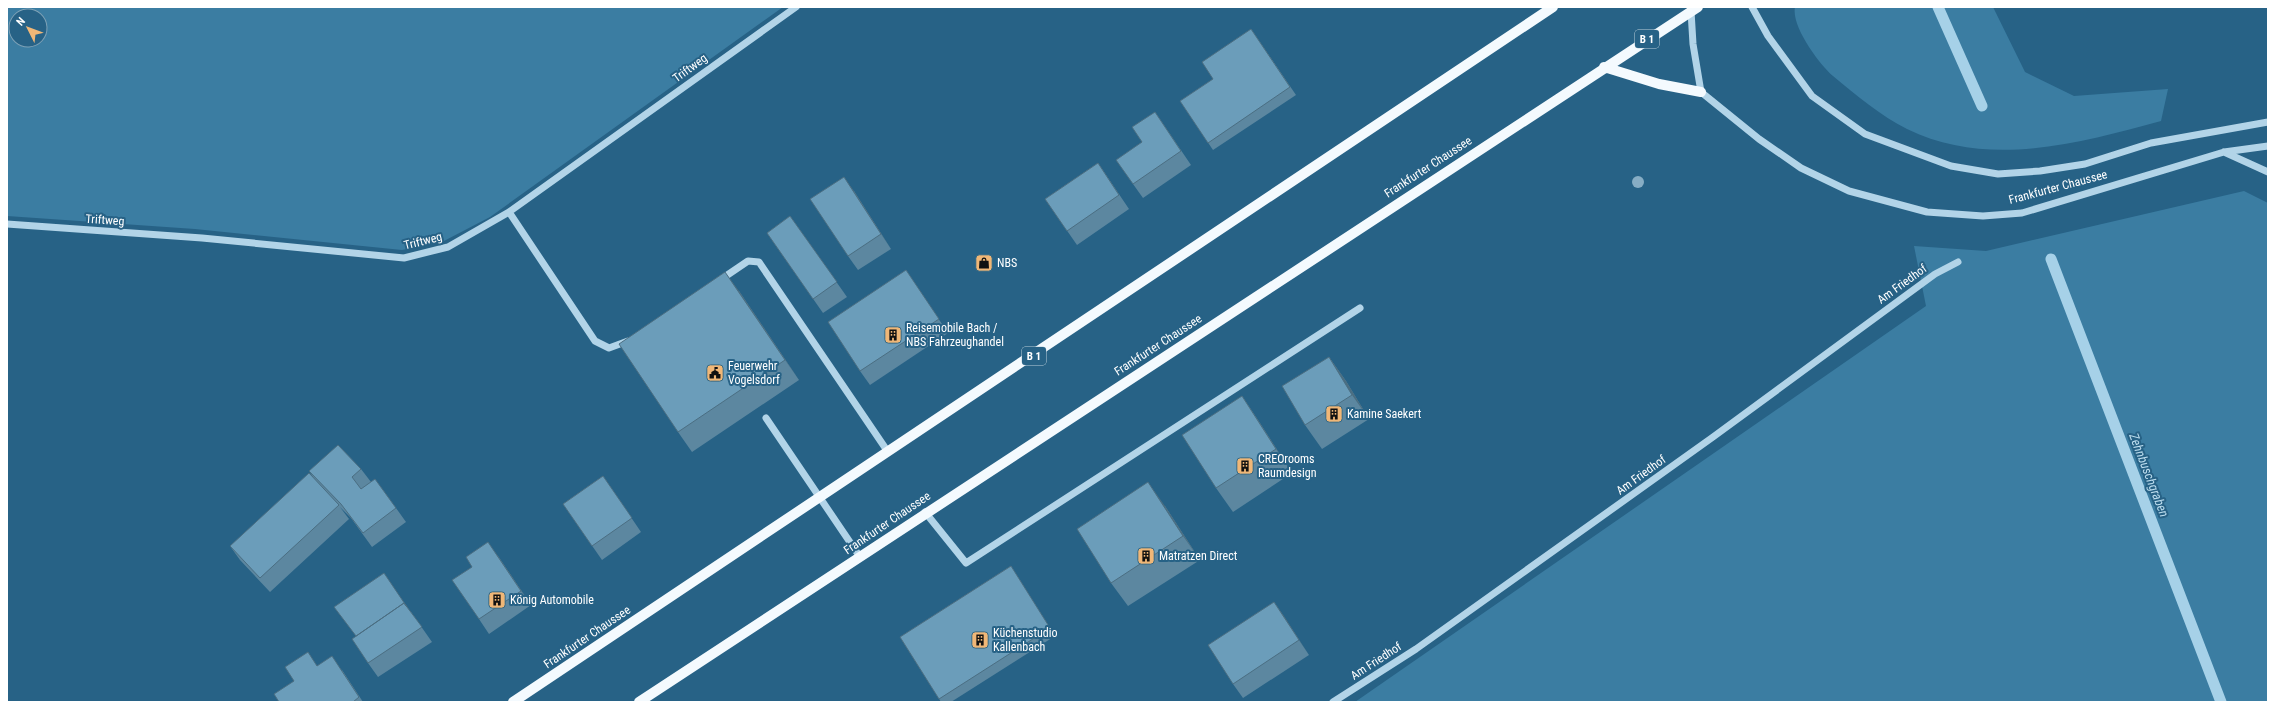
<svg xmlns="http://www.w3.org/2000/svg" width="2275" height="709" font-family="'Roboto Condensed',sans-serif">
  <rect width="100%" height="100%" fill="#276286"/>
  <!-- green -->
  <path fill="#3b7da2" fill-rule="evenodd" d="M7,7H783L490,217L442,242L402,250L195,229L7,216ZM16,16H40V40H16Z
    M1795,7H1993L2025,72L2074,96L2168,89L2161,121C2079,143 1989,169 1907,129C1881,116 1856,95 1833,76C1819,64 1791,26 1795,7Z
    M2244,191L2268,203V702H1355L1926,306L1914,246L1986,251Z"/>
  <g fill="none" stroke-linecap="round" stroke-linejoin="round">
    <!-- stream -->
    <path stroke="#a6d1e8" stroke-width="11" d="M1938,7L1982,106
      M2051,259L2221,702"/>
    <!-- minor -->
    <path stroke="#b2d4e8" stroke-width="7" d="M1752,7L1768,36L1812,96L1865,134L1951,166L1998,174L2040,171L2085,164L2151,143L2268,122
      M1691,11L1693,44L1701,92L1759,139L1801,168L1849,191L1927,212L1983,216L2022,213L2224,152L2268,146
      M2224,152L2268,172
      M509,212L595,341L609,348L628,341
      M7,224L202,238L404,258L448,247L509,212L796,7
      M720,280L748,261L759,262L888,452
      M766,418L860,557
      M925,512L966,563L1360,308
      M1333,702L1416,649L1713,437L1935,274L1958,262"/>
    <!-- major -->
    <path stroke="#f4fafe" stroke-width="10" d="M1604,67L1659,84L1701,92
      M513,702L1553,7
      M639,702L1698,7"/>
  </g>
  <!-- trees -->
  <circle fill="#87adc4" cx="1638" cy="182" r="6"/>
  <!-- wall -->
  <path fill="#5c87a0" d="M1251,29L1296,95L1213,150L1180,101L1213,79Z
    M1155,112L1191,165L1143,198L1133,184Z
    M1098,163L1129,209L1077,245L1045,199Z
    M854,191L891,249L858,270L848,256Z
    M790,216L847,297L823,313L767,233Z
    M906,270L948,333L870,385L860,371Z
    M739,291L799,380L692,452L678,432Z
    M1329,357L1346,381L1369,419L1322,449L1305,425Z
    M1242,396L1258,420L1292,473L1233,512L1216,488Z
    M361,469L371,482L396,508L406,522L372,547L351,518L340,507L349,519L270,592L240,560L230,546L313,477L309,471Z
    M603,476L641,532L602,560L563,504Z
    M1165,506L1200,560L1128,606L1111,583Z
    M498,556L531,605L489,634L479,619Z
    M1011,566L1055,636L951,702H941L900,637Z
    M1274,602L1309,655L1243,698L1233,684Z
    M411,612L432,642L378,677L368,663Z
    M317,666L342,670L363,702H279Z"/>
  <!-- shaded-wall -->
  <path fill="#4b6e82" d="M844,177L854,191L891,249L881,234Z
    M725,272L739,291L799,380L785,360Z
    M1329,357L1346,381L1369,419L1352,395Z
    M1242,396L1258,420L1292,473L1276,449Z
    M1148,482L1165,506L1200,560L1183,536Z
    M488,542L498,556L531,605L521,591Z
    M1274,602L1284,616L1309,655L1299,640Z"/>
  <!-- building -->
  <path fill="#6b9dba" stroke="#4b6e82" d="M1251,29L1290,87L1208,143L1180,101L1213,79L1202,62Z
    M1155,112L1181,151L1133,184L1116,160L1142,142L1132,127Z
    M1098,163L1119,195L1067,231L1045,199Z
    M844,177L881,234L848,256L810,199Z
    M790,216L837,282L813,299L767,233Z
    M906,270L939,319L860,371L828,322Z
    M725,272L785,360L678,432L619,344Z
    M1329,357L1352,395L1305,425L1282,386Z
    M1242,396L1276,449L1216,488L1182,435Z
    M338,445L361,469L352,477L361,489L375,479L396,508L363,533L341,504L309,471Z
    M309,473L339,505L260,578L230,546Z
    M603,476L632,518L592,546L563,504Z
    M1148,482L1183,536L1111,583L1077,529Z
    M488,542L521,591L479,619L452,580L472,567L466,557Z
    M1011,566L1050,628L939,699L900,637Z
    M384,573L407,607L404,603L356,636L334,607Z
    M1274,602L1299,640L1233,684L1208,645Z
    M404,603L422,627L368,663L352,639Z
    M308,652L317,666L332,656L359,697L353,702H279L274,694L294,681L285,667Z"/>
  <!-- icons -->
  <defs>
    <symbol id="shop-square" viewBox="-11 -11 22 22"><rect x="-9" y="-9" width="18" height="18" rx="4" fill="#f0b777" stroke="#276286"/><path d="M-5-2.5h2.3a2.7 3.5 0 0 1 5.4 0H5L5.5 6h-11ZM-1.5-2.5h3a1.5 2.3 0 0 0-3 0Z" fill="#111"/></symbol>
    <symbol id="building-square" viewBox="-11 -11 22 22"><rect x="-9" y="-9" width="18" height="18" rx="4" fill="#f0b777" stroke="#276286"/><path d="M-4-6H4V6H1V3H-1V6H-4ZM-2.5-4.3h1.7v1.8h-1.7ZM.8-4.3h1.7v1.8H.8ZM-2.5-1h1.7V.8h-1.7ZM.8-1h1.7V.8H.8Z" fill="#111"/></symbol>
    <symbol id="civic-square" viewBox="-11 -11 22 22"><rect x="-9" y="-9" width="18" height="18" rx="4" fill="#f0b777" stroke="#276286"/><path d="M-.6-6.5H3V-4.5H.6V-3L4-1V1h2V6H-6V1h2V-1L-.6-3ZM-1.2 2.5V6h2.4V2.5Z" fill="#111"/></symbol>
  </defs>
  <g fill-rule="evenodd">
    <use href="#shop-square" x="974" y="253" width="20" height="20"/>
    <use href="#building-square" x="883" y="325" width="20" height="20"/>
    <use href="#civic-square" x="705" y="363" width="20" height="20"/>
    <use href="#building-square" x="1324" y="404" width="20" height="20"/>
    <use href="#building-square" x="1235" y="456" width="20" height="20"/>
    <use href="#building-square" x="1136" y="546" width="20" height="20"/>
    <use href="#building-square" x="487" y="590" width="20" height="20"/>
    <use href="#building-square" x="970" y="630" width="20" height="20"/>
  </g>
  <g text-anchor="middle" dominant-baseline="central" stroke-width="4" stroke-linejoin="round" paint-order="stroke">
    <!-- shield labels -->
    <g fill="#276286" stroke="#bed0db" stroke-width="1">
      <rect x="1635" y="30" width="24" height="18" rx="3"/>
      <rect x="1022" y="347" width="24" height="18" rx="3"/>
    </g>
    <g font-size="11" font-weight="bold" fill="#fff">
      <text x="1647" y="39">B 1</text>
      <text x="1034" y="356">B 1</text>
    </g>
    <!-- street labels -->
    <g font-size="12" fill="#fff" stroke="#276286">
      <text transform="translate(690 68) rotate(-36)">Triftweg</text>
      <text transform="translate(1428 167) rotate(-33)">Frankfurter Chaussee</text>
      <text transform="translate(2058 187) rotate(-15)">Frankfurter Chaussee</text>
      <text transform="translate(105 220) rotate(4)">Triftweg</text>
      <text transform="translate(423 241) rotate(-14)">Triftweg</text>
      <text transform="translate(1902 284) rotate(-36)">Am Friedhof</text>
      <text transform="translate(1158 345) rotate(-33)">Frankfurter Chaussee</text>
      <text transform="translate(1641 475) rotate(-36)">Am Friedhof</text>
      <text transform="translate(887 523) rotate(-34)">Frankfurter Chaussee</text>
      <text transform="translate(587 637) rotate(-34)">Frankfurter Chaussee</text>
      <text transform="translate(1376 661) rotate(-33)">Am Friedhof</text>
    </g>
    <!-- poi labels -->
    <g font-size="12" fill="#fff" stroke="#276286" text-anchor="start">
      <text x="997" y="263">NBS</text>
      <text x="906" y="328">Reisemobile Bach /<tspan x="906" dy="14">NBS Fahrzeughandel</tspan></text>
      <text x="728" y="366">Feuerwehr<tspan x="728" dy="14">Vogelsdorf</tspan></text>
      <text x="1347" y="414">Kamine Saekert</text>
      <text x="1258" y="459">CREOrooms<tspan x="1258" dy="14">Raumdesign</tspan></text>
      <text x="1159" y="556">Matratzen Direct</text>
      <text x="510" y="600">König Automobile</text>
      <text x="993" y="633">Küchenstudio<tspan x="993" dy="14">Kallenbach</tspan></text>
    </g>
    <!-- water labels -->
    <g font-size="13" font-style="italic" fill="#bddeef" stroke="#276286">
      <text transform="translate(2149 475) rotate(69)">Zehnbuschgraben</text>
    </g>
  </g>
  <!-- border -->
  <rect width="2275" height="709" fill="none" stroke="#ffffff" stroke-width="16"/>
  <!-- north arrow -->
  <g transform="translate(28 28) rotate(312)"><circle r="19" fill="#276286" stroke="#7da1b6"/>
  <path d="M0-3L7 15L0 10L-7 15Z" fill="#f0b777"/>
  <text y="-6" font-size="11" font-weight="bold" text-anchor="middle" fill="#ffffff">N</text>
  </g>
</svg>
